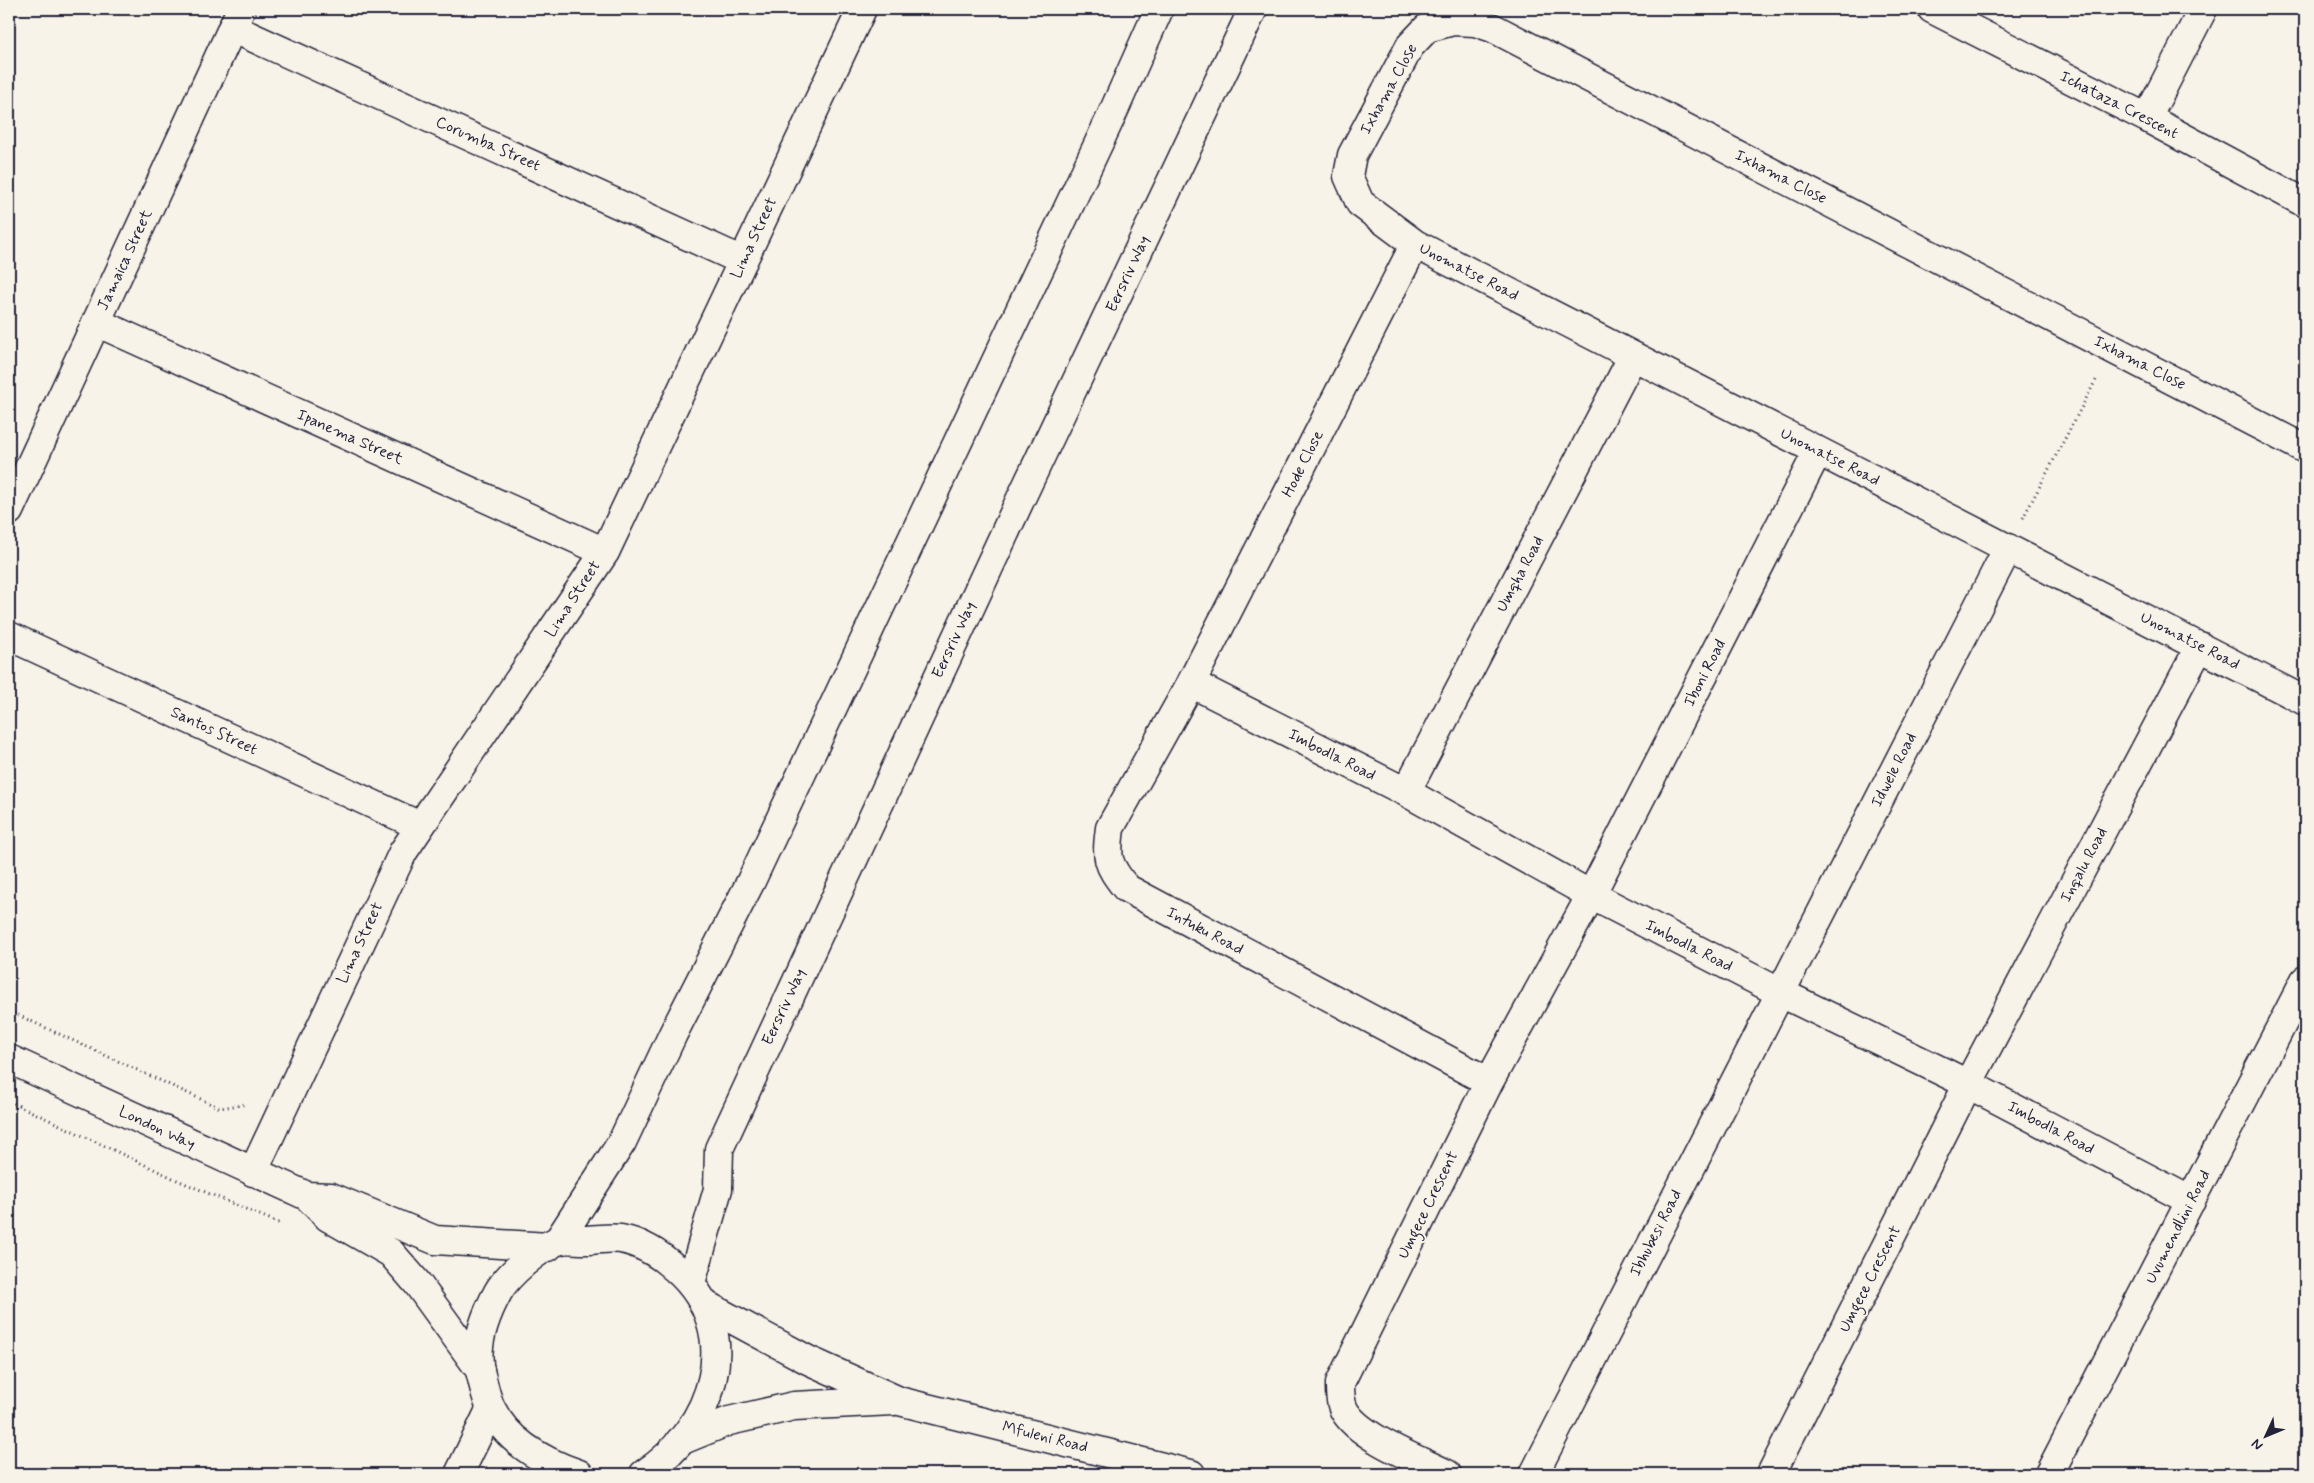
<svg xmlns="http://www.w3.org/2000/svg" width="2314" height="1483" font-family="Mynerve,sans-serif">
  <rect width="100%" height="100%" fill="#f7f3e8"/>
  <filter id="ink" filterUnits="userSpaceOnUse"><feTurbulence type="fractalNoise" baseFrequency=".02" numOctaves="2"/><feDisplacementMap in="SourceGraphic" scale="10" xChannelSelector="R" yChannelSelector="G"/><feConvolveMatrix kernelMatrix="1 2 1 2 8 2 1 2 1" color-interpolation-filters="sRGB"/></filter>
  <g filter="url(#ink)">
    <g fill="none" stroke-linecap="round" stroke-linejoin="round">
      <defs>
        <path id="minor" d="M1932,9L2147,118L2305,203
          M232,28L743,261
          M2147,118L2203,9
          M1415,244L1191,683L1110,828C1106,859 1107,864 1126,888L1489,1082
          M96,322L605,552
          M2305,449L1493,28L1475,22L1453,21L1427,28L1410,46L1352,155L1348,176L1360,203L1415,244L2305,701
          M9,511L241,9
          M9,636L420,826
          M1191,683L1406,792L1591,895L1779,992L1968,1084L2191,1201
          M1406,792L1633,356
          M9,1059L307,1196L328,1217L391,1253L417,1283L480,1370
          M253,1172L403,852L605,552L862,9
          M307,1196L331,1197L435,1240L548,1247
          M704,1304L808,1360L899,1401L1191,1474
          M680,1441L729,1421L794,1406L893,1401
          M1447,1474C1419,1460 1358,1437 1344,1410C1340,1402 1340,1392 1340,1383L1489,1082L1591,895L1818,451
          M1534,1474L2008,548
          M1771,1474L1968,1084L2200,646
          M2049,1474L2305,980"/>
        <path id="major" d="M558,1241L622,1142L673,1034L751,881L1111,117L1159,9
          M691,1283L718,1189L719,1149L1022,496L1253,9
          M459,1474L491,1408
          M579,1474C544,1462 508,1443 491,1408C486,1398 484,1386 481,1375C473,1347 485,1316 498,1292C508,1274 538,1249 557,1241C564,1238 576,1240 584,1240C595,1240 610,1237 621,1239C642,1243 662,1256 677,1270C746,1332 714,1428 644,1474"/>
      </defs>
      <!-- minor casing -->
      <use href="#minor" stroke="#22223b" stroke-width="31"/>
      <!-- major casing -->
      <use href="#major" stroke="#22223b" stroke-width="31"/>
      <!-- path -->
      <path stroke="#22223b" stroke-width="3" stroke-dasharray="1 4" stroke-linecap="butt" d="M2023,518L2097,378
        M9,1011L220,1108L247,1104
        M9,1101L177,1180L281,1224"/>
      <!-- minor -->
      <use href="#minor" stroke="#f7f3e8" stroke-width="28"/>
      <!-- major -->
      <use href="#major" stroke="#f7f3e8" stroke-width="28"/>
    </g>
  </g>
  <g text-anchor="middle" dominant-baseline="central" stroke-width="4" stroke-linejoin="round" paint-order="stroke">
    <!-- street labels -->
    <g font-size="16" fill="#22223b" stroke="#f7f3e8">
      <text transform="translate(1389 89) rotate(-61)">Ixhama Close</text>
      <text transform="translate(2119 105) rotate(27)">Ichataza Crescent</text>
      <text transform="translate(488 144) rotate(24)">Corumba Street</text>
      <text transform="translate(1781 177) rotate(27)">Ixhama Close</text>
      <text transform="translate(754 238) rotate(-65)">Lima Street</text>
      <text transform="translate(125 260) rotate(-65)">Jamaica Street</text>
      <text transform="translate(1469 272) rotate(27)">Unomatse Road</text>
      <text transform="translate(1128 274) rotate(-65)">Eersriv Way</text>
      <text transform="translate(2140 363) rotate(27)">Ixhama Close</text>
      <text transform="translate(350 437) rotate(24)">Ipanema Street</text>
      <text transform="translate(1830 457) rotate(27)">Unomatse Road</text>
      <text transform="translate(1303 464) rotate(-63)">Hode Close</text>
      <text transform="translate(1520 574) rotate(-62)">Umqha Road</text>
      <text transform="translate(573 599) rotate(-57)">Lima Street</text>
      <text transform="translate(954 640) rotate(-65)">Eersriv Way</text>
      <text transform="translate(2190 641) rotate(27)">Unomatse Road</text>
      <text transform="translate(1705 673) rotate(-63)">Iboni Road</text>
      <text transform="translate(214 731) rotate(25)">Santos Street</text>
      <text transform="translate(1332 755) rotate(27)">Imbodla Road</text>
      <text transform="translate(1894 770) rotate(-63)">Idwele Road</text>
      <text transform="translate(2084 865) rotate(-62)">Inqalu Road</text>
      <text transform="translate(1205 931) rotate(28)">Intuku Road</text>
      <text transform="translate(360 943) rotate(-65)">Lima Street</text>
      <text transform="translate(1689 946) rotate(27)">Imbodla Road</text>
      <text transform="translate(784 1007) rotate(-65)">Eersriv Way</text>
      <text transform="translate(157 1128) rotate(25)">London Way</text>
      <text transform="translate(2051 1128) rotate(28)">Imbodla Road</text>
      <text transform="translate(1428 1205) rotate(-64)">Umgece Crescent</text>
      <text transform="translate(2178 1227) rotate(-63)">Uvumendlini Road</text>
      <text transform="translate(1656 1233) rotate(-63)">Ibhubesi Road</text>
      <text transform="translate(1870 1279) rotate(-63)">Umgece Crescent</text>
      <text transform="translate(1045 1437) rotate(14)">Mfuleni Road</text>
    </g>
  </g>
  <!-- margin -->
  <rect width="2314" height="1483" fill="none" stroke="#f7f3e8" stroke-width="30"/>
  <rect x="15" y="15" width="2284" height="1453" fill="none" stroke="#22223b" stroke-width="2" filter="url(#ink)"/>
  <!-- north arrow -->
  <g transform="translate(2266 1436) rotate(226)" stroke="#f7f3e8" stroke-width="4" paint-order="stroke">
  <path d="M0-4L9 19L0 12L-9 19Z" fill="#22223b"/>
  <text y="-8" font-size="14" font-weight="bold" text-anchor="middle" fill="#22223b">N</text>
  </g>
</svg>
